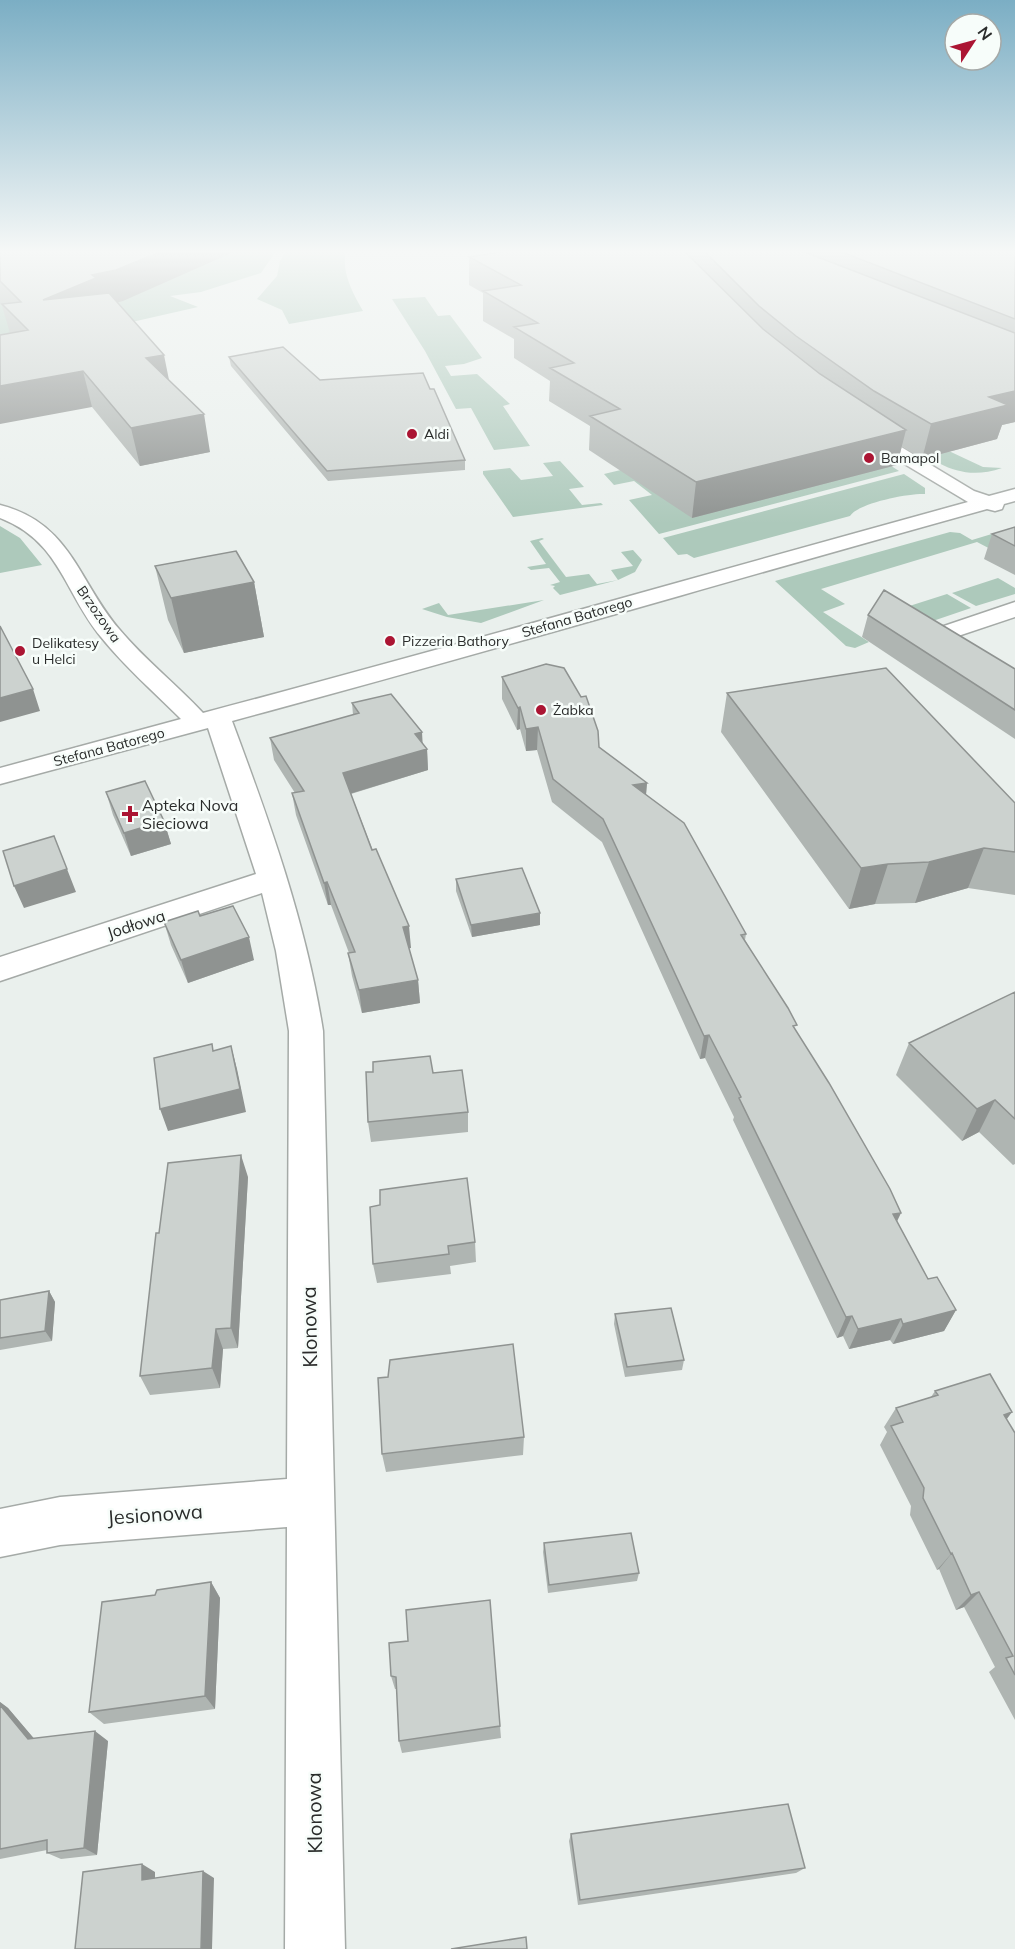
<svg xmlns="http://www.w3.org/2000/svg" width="1015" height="1949" font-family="Mulish,sans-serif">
  <rect width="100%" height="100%" fill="#eaf0ed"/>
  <!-- green -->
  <path fill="#adc9bb" d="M0,251H276L261,273L201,292L170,296L198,307L0,352Z
    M286,251H346C341,273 353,293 363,311L289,324L282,310L257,299L277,276L280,261Z
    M425,297L438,316L450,315L482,358L464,364L445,366L451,376L477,374L510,404L503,406L530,446L494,450L471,408L456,409L425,351L392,299Z
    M805,426L882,460L899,471L659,534L629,500L652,495L634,481L614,485L604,474Z
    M904,443L951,452L983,467L1002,468C961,482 938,463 904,443Z
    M560,461L584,487L569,489L582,505L601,503L603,505L513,517L483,474V471L510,468L521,480L553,476L543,463Z
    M904,474L925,488V494C909,493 858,503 850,516L694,558L687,554L678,555L663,538Z
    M0,526L20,538L42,565L0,573Z
    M950,532L960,533L972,540L995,533L1010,535L1000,554L977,542L821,589L845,604L823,612L869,642L855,648L846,646L775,581Z
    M542,538L544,539L539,541L566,577L589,574L597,584L618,580L611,570L633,566L621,552L633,550L642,560L635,572L618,580L560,595L553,588L555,586L550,585L560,582L549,568L531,570L527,567L546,564L530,541Z
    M998,578L1015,588V594L976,606L952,593Z
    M947,594L971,608L924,624L900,609Z
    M544,600L481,623L447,617L422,609L439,603L448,615Z"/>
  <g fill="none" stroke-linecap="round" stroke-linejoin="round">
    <defs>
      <path id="minor" d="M862,426L868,427L974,491L989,496L1015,489V501L1004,504L1002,509L995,511L987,509C735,579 484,653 232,721C270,823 306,923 323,1031L345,1949H285L287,1527L60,1545L0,1557V1509L60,1497L287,1479L289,1031L276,951L262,893L0,981V957L256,874L208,728L0,784V768L181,719C154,692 125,667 101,637C64,592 60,541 0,518V505C71,523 78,581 119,629C145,660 176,684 203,713C459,645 713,572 968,502L856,435L853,431L856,427Z
        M1015,602V617L946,640L938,638L934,633L938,628Z"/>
    </defs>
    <!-- minor casing -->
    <use href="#minor" stroke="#a5aaa7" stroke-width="3"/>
    <!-- minor -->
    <use href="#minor" fill="#fff" fill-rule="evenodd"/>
  </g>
  <!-- wall -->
  <path fill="#afb5b2" d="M0,251L123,301L117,303L169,381L210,452L140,466L92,407L10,333L2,306L0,304Z
    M507,251H1015V422L1002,425L997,439L922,459L902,446L897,465L692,518L589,450L590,426L549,401L550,381L514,358V339L483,321V293L469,285V257Z
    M229,357L320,380L430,389L465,460V470L328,481L231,366Z
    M1015,527V575L984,559L992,534Z
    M155,566L254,582L264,637L184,653L168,620Z
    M868,615L1015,669V739L862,637Z
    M502,677L647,783L646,795L746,934L745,940L795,1029L897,1222L928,1279L956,1310L944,1331L893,1344L890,1340L849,1349L843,1336L837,1338L733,1120L734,1117L705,1058L700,1059L602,842L552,802L537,750L526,751L520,729L517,730L502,699Z
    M727,693L1015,803V895L968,888L915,903L875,904L849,909L721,732Z
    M352,703L422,732V743L427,749L428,770L351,794L411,948H409L418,980L420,1003L362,1013L352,976L348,953H349L331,905H328L296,815L292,793H295L274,760L270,738L353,715Z
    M106,792L164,821L171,844L131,856L113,815Z
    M456,879L540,913V925L472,937L456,891Z
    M200,916L254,960L188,983L171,945L164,922Z
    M1015,992V1164L1013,1165L979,1132L962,1141L896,1075L909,1043Z
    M433,1073L468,1112V1132L371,1142L368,1122Z
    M248,1177L238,1348L223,1349L220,1388L150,1395L140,1376L159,1233Z
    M370,1207L475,1242L476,1262L450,1266L451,1274L377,1283L373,1264Z
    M49,1291L55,1302L52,1341L0,1350V1300Z
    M615,1314L684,1360L682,1370L625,1377L614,1324Z
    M935,1391L1007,1420L1015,1433V1720L989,1672L995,1667L964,1607L956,1610L939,1569L937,1570L910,1515L911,1506L880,1445L887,1432L884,1427L896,1408L931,1397Z
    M524,1437L523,1455L386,1472L382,1454Z
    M544,1543L639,1573L637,1581L548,1593L543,1552Z
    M211,1582L220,1598L215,1709L104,1724L89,1712L155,1595Z
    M389,1643L500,1726L501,1738L402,1753L399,1741L397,1689H395L391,1676Z
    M0,1702L8,1708L34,1739L108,1741L97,1855L61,1859L47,1853V1850L0,1859Z
    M571,1834L805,1868L796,1873L578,1905L569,1841Z"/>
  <!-- shaded-wall -->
  <path fill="#8f9391" d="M162,251H236L123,301L102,306L43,300L92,275Z
    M164,355L171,390L146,358Z
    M83,371L92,407L0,424V386Z
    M1015,391V422L1002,425L997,439L922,459L931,424L989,397Z
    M204,414L210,452L140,466L131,428Z
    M906,430L897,465L692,518L696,482Z
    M254,582L264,637L184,653L171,598Z
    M33,689L40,711L0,722V698Z
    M520,707V729L517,730L518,708Z
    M538,727L537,750L526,751V729Z
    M422,732L423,750L427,749L428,770L346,795L343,773L415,734Z
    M647,783L645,805L633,785Z
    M164,821L171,844L131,856L124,833Z
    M984,848L968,888L915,903L929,862Z
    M888,864L875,904L849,909L861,868Z
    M67,869L76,892L24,908L14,886Z
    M327,882L331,905H328L324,883Z
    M540,913V925L472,937L471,925Z
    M409,926L411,948L405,949L403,927Z
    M249,937L254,960L188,983L181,960Z
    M418,980L420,1003L362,1013L359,990Z
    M709,1035L705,1058L700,1059L704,1036Z
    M231,1046L237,1069L246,1112L168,1131L160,1109Z
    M995,1100L979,1132L962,1141L977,1109Z
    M241,1155L248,1177L238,1348L231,1328Z
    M901,1213L891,1234L893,1214Z
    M49,1291L55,1302L52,1341L45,1331Z
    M956,1310L944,1331L893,1344L903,1324Z
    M852,1316L843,1336L837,1338L846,1317Z
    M901,1319L890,1340L849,1349L858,1329Z
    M216,1329L223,1349L220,1388L212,1368Z
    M1012,1412L998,1431L1004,1415Z
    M952,1553L939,1569L937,1570L951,1554Z
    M211,1582L220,1598L215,1709L205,1696Z
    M979,1592L964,1607L956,1610L971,1595Z
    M0,1702L8,1708L43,1749L28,1739L0,1705Z
    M95,1731L108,1741L97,1855L84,1848Z
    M142,1864L155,1872V1887L142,1880Z
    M203,1871L214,1878L212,1949H201Z"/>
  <!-- building -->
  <path fill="#ccd2cf" stroke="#8f9391" stroke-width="1.5" d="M0,251H162L116,270L92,275L96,278L43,300L109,293L164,355L146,358L204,414L131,428L83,371L0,386V335L28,330L2,304L21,302L0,281Z
    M507,251H684L763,329L820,374L906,430L696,482L590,416L620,409L550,368L574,363L514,327L538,323L483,291L521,285L469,257Z
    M704,251H802L1015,333V391L989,397L1008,405L931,424L874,391L796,336L759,306Z
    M839,251H1015V319Z
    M283,347L320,380L423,373L430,389H434L465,460L327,471L229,357Z
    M1015,527V546L992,534Z
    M236,551L254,582L171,598L155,566Z
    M884,590L1015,669V710L868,615Z
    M0,626L33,689L0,698Z
    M546,664L564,668L581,697L586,696L598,731L599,747L647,783L633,785L684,823L746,934L741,935L788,1008L797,1025L793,1026L829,1083L890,1189L901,1213L893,1214L928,1279L937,1277L956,1310L903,1324L901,1319L858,1329L852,1316L846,1317L739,1098L741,1097L709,1035L704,1036L603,819L553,779L538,727L526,729L520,707L518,708L502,677Z
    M886,668L1015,803V852L984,848L929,862L888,864L861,868L727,693Z
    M391,694L422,732L415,734L427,749L343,773L372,850L376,849L409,926L403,927L418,980L359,990L348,953L355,952L327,882L324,883L292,793L304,791L270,738L359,713L352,703Z
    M145,781L164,821L124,833L106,792Z
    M54,836L67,869L14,886L3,851Z
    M522,868L540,913L471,925L456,879Z
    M233,906L249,937L181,960L164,922L198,911L200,916Z
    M1015,992V1119L995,1100L977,1109L909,1043Z
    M212,1044L213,1051L231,1046L240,1089L160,1109L154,1058Z
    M430,1056L433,1073L462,1070L468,1112L368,1122L366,1072H373V1062Z
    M241,1155L231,1328L216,1329L212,1368L140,1376L156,1233H159L168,1163Z
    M467,1178L475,1242L448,1246L449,1254L373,1264L370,1207L380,1205V1190Z
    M49,1291L45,1331L0,1338V1300Z
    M671,1308L684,1360L627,1367L615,1314Z
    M513,1344L524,1437L382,1454L378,1378L388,1377L390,1360Z
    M990,1374L1012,1412L1004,1415L1015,1433V1675L1006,1658L1013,1656L979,1592L971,1595L952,1553L951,1554L923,1498L924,1488L891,1426L903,1422L896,1408L938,1395L935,1391Z
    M631,1533L639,1573L549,1585L544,1543Z
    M211,1582L205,1696L89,1712L102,1602L155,1595L157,1590Z
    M490,1600L500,1726L399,1741L396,1677L391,1676L389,1643L408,1641L406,1610Z
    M0,1705L28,1739L95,1731L84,1848L47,1853V1840L0,1849Z
    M788,1804L805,1868L580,1900L571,1834Z
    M142,1864V1880L203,1871L201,1949H75L83,1872Z
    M526,1937L527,1949H451Z"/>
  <!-- sky -->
  <linearGradient id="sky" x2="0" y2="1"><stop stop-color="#7baec4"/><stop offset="0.48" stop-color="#f6f8f7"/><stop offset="1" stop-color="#f6f8f7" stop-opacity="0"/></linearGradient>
  <rect width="1015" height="524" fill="url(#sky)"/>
  <!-- markers -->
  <g fill="#ab1533" stroke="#f7fdfa" stroke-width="2">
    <circle cx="412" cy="434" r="6"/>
    <circle cx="869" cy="458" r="6"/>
    <circle cx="390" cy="641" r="6"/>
    <circle cx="20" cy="651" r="6"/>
    <circle cx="541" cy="710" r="6"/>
    <path d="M127 805h6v6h6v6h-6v6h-6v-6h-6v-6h6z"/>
  </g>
  <g text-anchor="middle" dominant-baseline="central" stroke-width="5" stroke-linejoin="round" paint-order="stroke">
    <!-- far-poi labels -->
    <g font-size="14" fill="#2a2c2b" stroke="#f7fdfa" text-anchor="start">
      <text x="424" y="434">Aldi</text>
      <text x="881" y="458">Bamapol</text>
      <text x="402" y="641">Pizzeria Bathory</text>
      <text x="32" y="643">Delikatesy<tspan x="32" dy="16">u Helci</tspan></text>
      <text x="553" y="710">Żabka</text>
    </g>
    <!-- far-street labels -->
    <g font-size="14" fill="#2a2c2b" stroke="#f7fdfa">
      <text transform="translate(99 614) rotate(55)">Brzozowa</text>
      <text transform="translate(577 617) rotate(-16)">Stefana Batorego</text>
      <text transform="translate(109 747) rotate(-15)">Stefana Batorego</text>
    </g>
    <!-- poi labels -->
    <g font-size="16" fill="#2a2c2b" stroke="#f7fdfa" text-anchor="start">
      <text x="142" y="805">Apteka Nova<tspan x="142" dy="18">Sieciowa</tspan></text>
    </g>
    <!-- street labels -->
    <g font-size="16" fill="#2a2c2b" stroke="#f7fdfa">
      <text transform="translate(136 924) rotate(-18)">Jodłowa</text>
    </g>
    <!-- near-street labels -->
    <g font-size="20" fill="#2a2c2b" stroke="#f7fdfa">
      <text transform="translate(309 1327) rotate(-91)">Klonowa</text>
      <text transform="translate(155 1514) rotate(-4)">Jesionowa</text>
      <text transform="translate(314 1813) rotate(-91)">Klonowa</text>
    </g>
  </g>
  <!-- north arrow -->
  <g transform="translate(973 42) rotate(54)"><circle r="28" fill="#f7fdfa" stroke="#a5a9a7" stroke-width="1.5"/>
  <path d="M0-4.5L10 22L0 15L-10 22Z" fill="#ab1533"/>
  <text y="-9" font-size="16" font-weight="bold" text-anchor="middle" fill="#2a2c2b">N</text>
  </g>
</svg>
